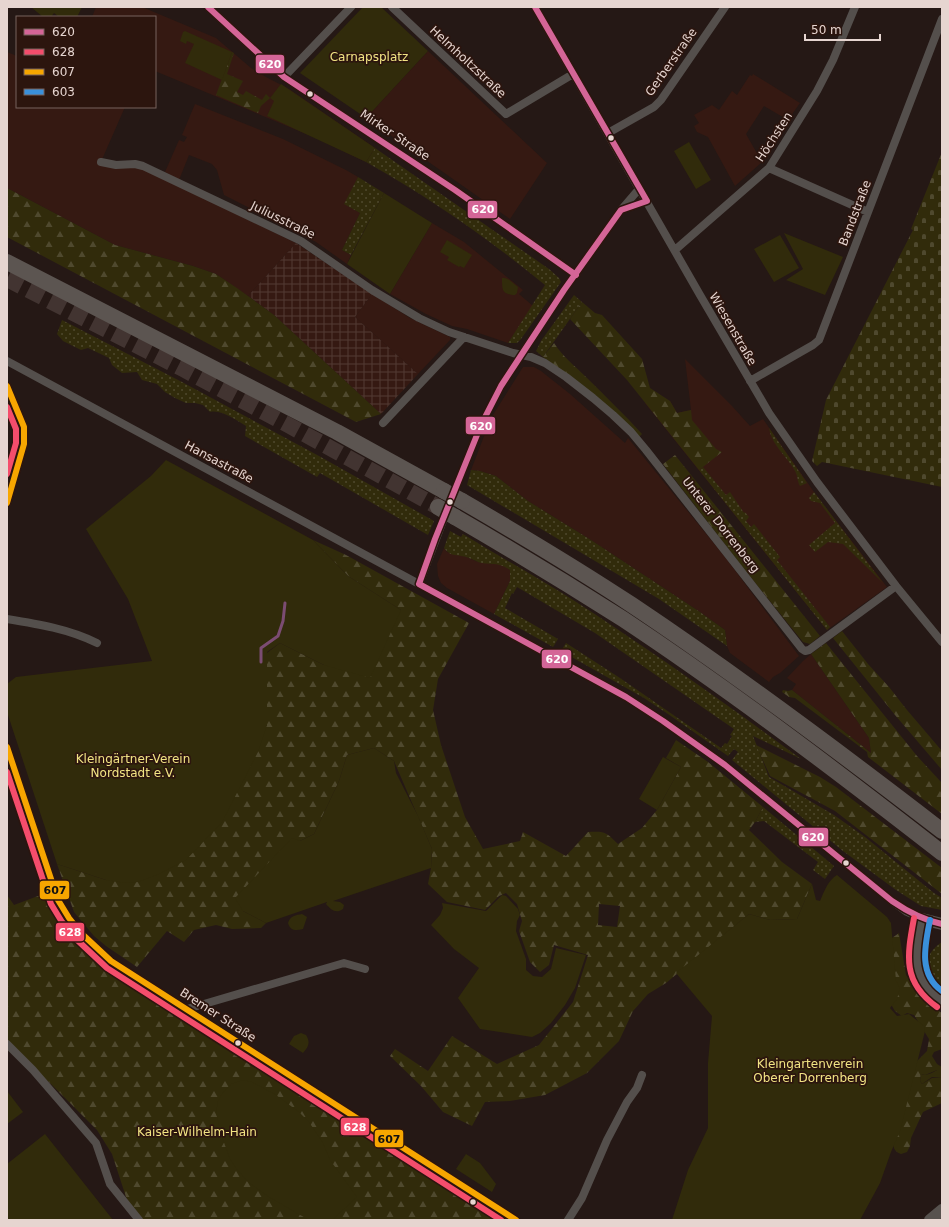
<svg xmlns="http://www.w3.org/2000/svg" width="949" height="1227" viewBox="0 0 949 1227" font-family="'DejaVu Sans',sans-serif">
  <style>
    .built { fill: #351912 }
    .industrial { fill: url(#industrial-grid) }
    .grass { fill: url(#grass-dots) }
    .forest { fill: url(#forest-firs); fill-rule: evenodd }
    .cemetery { fill: url(#cemetery-stones) }
    .green { fill: #312b0b }
    .lines { fill: none; stroke-linecap: round; stroke-linejoin: round }
    .stream { stroke: #7b4c72; stroke-width: 3 }
    .highway-tunnel { stroke: #423431; stroke-width: 16; stroke-dasharray: 16 8; stroke-linecap: butt }
    .street { stroke: #544f4c; stroke-width: 8 }
    .secondary { stroke: #57524e; stroke-width: 12 }
    .highway { stroke: #5c5551; stroke-width: 16 }
    .highway-bridge { stroke: #5c5551; stroke-width: 16 }
    .bus-1-casing { stroke: #2c150e; stroke-width: 9 }
    .bus-2-casing { stroke: #2c150e; stroke-width: 9 }
    .bus-3-casing { stroke: #2c150e; stroke-width: 9 }
    .bus-4-casing { stroke: #2c150e; stroke-width: 9 }
    .bus-1 { stroke: #d46597; stroke-width: 6 }
    .bus-2 { stroke: #f44d6c; stroke-width: 6 }
    .bus-3 { stroke: #f7a600; stroke-width: 6 }
    .bus-4 { stroke: #3a90db; stroke-width: 6 }
    .bus-dot { fill: #e6d5d0; stroke: #2c150e; stroke-width: 1.5 }
    .labels { text-anchor: middle; stroke-width: 3.5; stroke-linejoin: round; paint-order: stroke }
    .park-label { font-size: 12px; fill: #f2e484; stroke: #2c150e }
    .street-label { font-size: 12px; fill: #e6d5d0; stroke: #2c150e }
    .line-badge { stroke: #2c150e; stroke-width: 1.5 }
    .badge-label { font-size: 11px; text-anchor: middle; font-weight: bold; fill: #fff }
    .pale-badge-label { font-size: 11px; text-anchor: middle; font-weight: bold; fill: #111 }
  </style>
  <defs>
    <pattern id="industrial-grid" width="8" height="8" patternUnits="userSpaceOnUse"><rect width="8" height="8" fill="#351912"/><path d="M0 4h8M4 0v8" fill="none" stroke="#523a33"/></pattern>
    <pattern id="grass-dots" width="8" height="8" patternUnits="userSpaceOnUse"><rect width="8" height="8" fill="#312b0b"/><path d="M2 2h.1M6 6h.1" fill="none" stroke="#4f492e" stroke-width="1.8" stroke-linecap="round"/></pattern>
    <pattern id="forest-firs" width="22" height="20" patternUnits="userSpaceOnUse"><rect width="22" height="20" fill="#312b0b"/><path d="M5 1l3.5 6h-7zM16 11l3.5 6h-7z" fill="#4f492e"/></pattern>
    <pattern id="cemetery-stones" width="16" height="16" patternUnits="userSpaceOnUse"><rect width="16" height="16" fill="#312b0b"/><path d="M2 7V4a2 2 0 0 1 4 0v3zM10 15v-3a2 2 0 0 1 4 0v3z" fill="#4f492e"/></pattern>
  </defs>
  <rect width="100%" height="100%" fill="#251815"/>
  <path class="built" d="M 96,7 L 142,7 L 216,38 L 251,68 L 266,77 L 289,89 L 375,148 L 366,162 L 316,138 L 155,71 L 155,17 L 92,17 Z
    M 428,51 L 547,163 L 510,219 L 366,118 Z
    M 7,52 L 17,56 L 17,107 L 125,107 L 100,164 L 143,168 L 296,243 L 248,296 L 216,274 L 193,266 L 115,245 L 7,188 Z
    M 753,74 L 800,103 L 788,120 L 764,106 L 746,134 L 762,162 L 735,186 L 708,137 L 697,132 L 694,126 L 699,123 L 694,115 L 712,105 L 719,110 L 732,91 L 737,95 L 750,75 L 752,76 Z
    M 195,104 L 283,139 L 346,170 L 358,177 L 345,204 L 360,213 L 342,250 L 351,255 L 347,264 L 316,242 L 224,195 L 217,170 L 212,164 L 189,155 L 179,180 L 165,172 L 179,140 L 184,142 L 187,137 L 182,135 Z
    M 432,223 L 464,242 L 523,290 L 519,294 L 533,306 L 508,343 L 467,329 L 452,326 L 426,314 L 390,294 Z
    M 372,294 L 410,318 L 450,337 L 450,340 L 418,374 L 355,317 Z
    M 685,359 L 732,406 L 750,426 L 763,419 L 814,492 L 887,587 L 827,630 L 645,403 L 670,401 L 677,413 L 691,410 Z
    M 523,367 L 534,367 L 541,371 L 570,394 L 625,443 L 628,438 L 725,557 L 799,656 L 780,673 L 773,677 L 769,682 L 730,653 L 727,646 L 725,630 L 700,612 L 591,540 L 528,501 L 496,476 L 480,471 L 471,470 L 491,418 Z
    M 444,548 L 447,552 L 464,556 L 478,562 L 502,564 L 510,570 L 510,581 L 494,614 L 447,588 L 441,583 L 438,576 L 437,564 Z
    M 811,654 L 869,738 L 871,753 L 792,690 L 796,684 L 787,678 L 803,661 Z"/>
  <path class="industrial" d="M 296,243 L 372,294 L 355,317 L 418,374 L 381,414 L 274,315 L 248,296 Z"/>
  <path class="grass" d="M 375,148 L 549,269 L 559,278 L 561,282 L 521,339 L 517,343 L 508,343 L 545,285 C 489,239 430,198 366,162 Z
    M 358,177 L 384,193 L 351,255 L 342,250 L 360,213 L 344,204 Z
    M 574,295 L 582,302 L 543,357 L 536,351 L 541,341 Z
    M 62,320 L 182,382 L 319,456 L 434,521 L 428,535 L 320,473 L 317,477 L 245,436 L 246,426 C 236,420 221,409 210,412 L 203,405 L 195,403 L 186,403 L 175,398 L 165,392 L 157,384 L 142,380 L 137,372 L 122,373 L 112,365 L 109,358 L 88,348 L 81,350 L 63,341 L 57,334 Z
    M 769,428 L 807,483 L 800,486 C 797,481 798,476 795,471 C 787,456 772,446 769,428 Z
    M 703,467 L 726,495 L 730,492 L 744,513 L 745,512 L 749,517 L 746,521 L 751,527 L 754,524 L 780,557 L 777,560 L 830,627 L 827,630 L 699,470 Z
    M 471,470 L 480,471 L 496,476 L 528,501 L 591,540 L 700,612 L 725,630 L 727,646 L 659,599 L 467,485 Z
    M 814,492 L 883,583 L 843,544 L 828,542 L 815,552 L 809,545 L 835,523 L 820,503 L 811,501 L 809,498 Z
    M 450,531 L 461,537 L 463,534 C 498,556 535,576 570,598 C 649,649 725,703 801,759 L 753,736 L 769,777 L 834,815 L 865,837 L 934,893 L 942,898 L 942,910 L 921,906 L 896,890 L 843,851 L 732,760 L 738,752 L 734,749 L 728,756 L 668,714 L 644,698 L 561,651 L 566,643 L 620,678 L 721,748 L 725,743 L 727,744 L 732,736 L 730,735 L 734,729 L 595,633 L 517,587 L 513,594 L 512,593 L 505,608 L 558,639 L 553,647 L 494,614 L 510,581 L 510,570 C 497,561 491,566 478,562 C 474,560 470,558 466,557 C 457,554 452,558 444,548 Z
    M 763,807 L 834,866 L 825,879 L 813,870 L 818,862 L 764,821 L 755,822 Z
    M 942,942 L 942,991 C 923,978 921,955 942,942 Z"/>
  <path class="forest" d="M 232,52 L 234,53 L 227,74 L 243,81 L 237,92 L 243,95 L 246,91 L 262,100 L 266,94 L 270,98 L 261,106 L 258,113 L 216,95 Z
    M 7,188 L 115,245 L 193,266 L 216,274 L 237,288 L 274,315 L 381,414 L 356,422 L 7,237 Z
    M 582,302 L 595,313 L 602,315 L 642,359 L 650,388 L 670,401 L 677,413 L 691,410 L 692,420 L 716,449 L 722,452 L 699,470 L 627,380 L 570,319 Z
    M 554,343 C 563,357 574,365 586,377 C 605,396 624,414 642,434 L 639,437 L 561,370 L 543,357 Z
    M 675,455 L 820,636 L 810,644 L 803,642 L 744,569 L 663,464 Z
    M 313,540 L 346,555 L 469,623 L 438,679 L 433,710 L 441,745 L 465,817 L 483,849 L 520,841 L 523,832 L 566,856 L 588,832 C 605,831 606,832 618,844 L 642,828 L 657,810 L 681,767 L 666,758 L 676,740 L 708,762 L 763,807 L 755,822 L 749,830 L 782,862 L 812,884 L 797,919 L 770,920 L 749,914 L 666,983 L 648,994 L 633,1011 L 619,1041 L 587,1073 L 545,1095 L 510,1101 L 485,1102 L 472,1126 L 443,1112 L 421,1086 L 390,1056 L 395,1049 L 428,1071 L 452,1036 L 497,1064 L 539,1045 L 573,1002 L 588,955 L 554,945 L 549,965 L 540,972 L 530,962 L 519,931 L 522,921 L 517,904 L 506,893 L 499,896 L 485,910 L 447,902 L 428,884 L 431,868 L 432,849 L 394,761 L 374,748 L 347,755 L 339,781 L 314,834 L 300,841 L 243,911 L 266,923 L 261,928 L 232,929 L 216,925 L 194,930 L 184,942 L 167,931 L 137,967 L 106,946 L 94,936 L 74,912 L 57,864 L 106,880 L 267,725 L 267,653 L 280,643 L 324,665 L 401,610 L 348,576 ZM 599,904 L 620,906 L 617,927 L 598,925 Z
    M 842,631 L 868,664 L 889,687 L 907,710 L 942,751 L 942,770 L 895,715 L 833,638 Z
    M 826,643 L 917,756 L 942,783 L 942,814 L 868,757 L 867,752 L 795,698 L 789,697 L 782,692 L 783,690 L 788,691 L 792,690 L 871,753 L 869,738 L 811,654 Z
    M 756,745 L 820,777 L 836,787 L 942,868 L 942,894 L 835,811 L 770,776 Z
    M 46,893 L 54,913 L 61,919 L 73,937 L 89,953 L 120,976 L 306,1097 L 503,1220 L 140,1220 L 126,1197 L 112,1154 L 97,1130 L 50,1083 L 7,1050 L 7,895 L 14,905 Z
    M 899,933 L 906,975 L 924,1001 L 942,1013 L 942,1049 L 934,1052 L 932,1056 L 937,1064 L 937,1070 L 925,1075 L 921,1074 L 920,1081 L 922,1084 L 932,1078 L 942,1078 L 942,1103 L 923,1112 L 911,1138 L 910,1146 L 907,1152 L 901,1154 C 896,1152 894,1150 893,1144 L 917,1061 L 927,1051 L 929,1039 L 914,1015 L 907,1013 L 902,1016 L 895,1011 L 889,1001 L 892,938 Z"/>
  <path class="cemetery" d="M 942,152 L 942,487 L 822,462 L 817,466 L 812,461 L 826,400 L 913,230 L 911,229 Z"/>
  <path class="green" d="M 31,7 L 82,7 L 77,17 L 59,17 L 54,13 L 51,17 L 43,17 Z
    M 363,7 L 381,7 L 428,51 L 366,118 L 300,73 Z
    M 185,31 L 232,52 L 222,80 L 185,63 L 194,44 L 187,41 L 186,44 L 180,41 L 183,32 Z
    M 281,84 L 375,148 L 366,162 L 267,116 L 274,101 L 270,98 Z
    M 689,142 L 711,180 L 696,189 L 674,151 Z
    M 384,193 L 432,223 L 390,294 L 347,264 Z
    M 784,233 L 843,257 L 825,295 L 786,280 L 803,269 Z
    M 780,235 L 799,268 L 774,282 L 754,249 Z
    M 447,240 L 472,255 L 464,268 L 460,266 L 459,267 L 447,260 L 449,257 L 440,252 Z
    M 502,278 C 509,277 512,283 518,287 L 517,293 L 515,295 C 502,294 502,291 502,278 Z
    M 166,460 L 313,540 L 348,576 L 401,610 L 370,678 L 324,665 L 280,643 L 267,652 L 267,725 L 258,752 L 222,822 L 186,860 L 159,874 L 138,882 L 126,883 L 106,880 L 57,864 L 7,712 L 7,684 L 16,677 L 152,661 L 128,599 L 86,529 L 151,476 Z
    M 374,748 L 394,761 L 396,773 L 418,816 L 432,849 L 431,868 L 333,901 L 340,902 L 344,905 L 343,909 C 336,914 331,910 326,904 L 327,902 L 266,923 L 243,911 L 235,898 L 292,838 L 300,841 L 314,834 L 339,781 L 347,755 Z
    M 663,757 L 681,767 L 657,810 L 639,799 Z
    M 837,875 L 887,917 L 891,923 L 896,981 L 900,988 L 897,999 L 890,1008 L 897,1016 L 909,1014 L 924,1026 L 925,1031 L 900,1131 L 891,1152 L 880,1183 L 860,1220 L 672,1220 L 688,1170 L 708,1128 L 708,1063 L 712,1016 L 676,973 L 749,914 L 770,920 L 797,919 L 812,884 L 816,900 L 820,901 C 824,892 828,880 837,875 Z
    M 502,895 L 506,896 L 518,909 L 520,915 L 517,921 L 516,931 L 526,959 L 526,970 L 533,976 L 542,977 L 551,969 L 556,948 L 586,955 L 575,988 L 565,1005 L 551,1023 L 540,1033 L 532,1037 L 480,1029 L 458,998 L 479,968 L 454,949 L 431,925 L 440,915 L 443,908 L 442,903 L 486,911 Z
    M 302,914 L 307,917 L 303,929 C 296,931 290,931 288,923 C 290,916 296,915 302,914 Z
    M 301,1033 L 306,1035 C 311,1043 308,1047 303,1053 L 289,1044 L 294,1036 Z
    M 937,1064 L 942,1067 L 942,1078 L 932,1077 L 922,1084 L 920,1081 L 921,1074 C 927,1076 932,1073 937,1070 Z
    M 243,1080 L 252,1082 L 276,1095 L 299,1112 L 309,1122 L 323,1143 L 330,1160 L 357,1197 L 332,1220 L 309,1220 L 269,1197 L 248,1182 L 236,1168 L 230,1159 L 222,1137 L 216,1113 L 218,1101 L 222,1094 L 231,1084 Z
    M 7,1091 L 23,1112 L 7,1124 Z
    M 45,1134 L 113,1220 L 7,1220 L 7,1164 Z
    M 466,1154 L 480,1163 L 496,1184 L 492,1192 L 456,1169 Z"/>
  <g class="lines">
    <path class="stream" d="M 261,662 L 261,648 L 278,636 L 283,621 L 285,603"/>
    <path class="highway-tunnel" d="M 7,279 L 183,369 L 290,426 L 438,507"/>
    <path class="street" d="M 208,7 L 284,77 L 455,190 L 576,275
      M 392,7 L 506,114 L 573,74
      M 535,7 L 700,295 L 769,413 L 817,482 L 896,586 L 942,642
      M 284,77 L 351,7
      M 608,133 L 654,107 L 661,100 L 725,7
      M 101,162 L 116,165 L 135,164 L 143,166 L 301,241 L 372,290 L 419,318 L 449,332 L 513,353 L 531,357 L 545,363 L 566,377 L 593,398 L 613,415 L 631,432 L 646,450 L 802,649 L 805,651 L 809,650 L 896,586
      M 769,168 L 868,212
      M 621,210 L 647,201
      M 675,250 L 769,168 L 817,91 L 833,60 L 855,7
      M 7,361 L 419,584 L 626,697 L 663,721 L 725,765 L 892,901 L 907,912 L 922,919
      M 750,381 L 813,345 L 819,340 L 942,19
      M 7,386 L 24,427 L 24,444 L 7,503
      M 383,423 L 464,337
      M 452,497 L 481,425 L 501,386 L 564,290 L 621,210 L 639,189
      M 419,584 L 447,510
      M 7,619 C 38,624 69,629 97,643
      M 7,747 L 58,900 C 71,925 89,943 111,961 L 516,1220
      M 187,1009 L 344,963 L 365,969
      M 7,1044 L 33,1070 L 96,1143 L 110,1184 L 139,1220
      M 568,1220 L 582,1198 L 607,1140 L 627,1102 L 637,1088 L 642,1075"/>
    <path class="secondary" d="M 942,924 L 922,919 C 916,951 909,982 942,1001
      M 930,1220 L 942,1210"/>
    <path class="highway" d="M 7,262 L 337,432 L 444,491
      M 462,501 C 519,534 576,568 632,605 C 738,676 841,753 942,831
      M 455,517 C 512,550 568,584 623,619 C 733,692 838,772 942,853"/>
    <path class="highway-bridge" d="M 444,491 L 462,501
      M 438,507 L 455,517"/>
    <g class="bus-1-casing">
      <path id="bus-1" d="M 208,7 L 284,77 L 455,190 L 576,275
        M 419,584 L 435,539 L 481,425 L 501,386 L 564,290 L 621,210 L 647,201 L 535,7
        M 419,584 L 626,697 L 663,721 L 725,765 L 892,901 C 908,912 923,920 942,924"/>
    </g>
    <g class="bus-2-casing">
      <path id="bus-2" d="M 7,407 L 16,429 L 16,443 L 7,474
        M 7,772 L 51,904 L 62,922 L 75,938 L 107,968 L 501,1220
        M 914,918 C 907,956 902,982 937,1007"/>
    </g>
    <g class="bus-3-casing">
      <path id="bus-3" d="M 7,386 L 24,427 L 24,444 L 7,503
        M 7,747 L 58,900 L 69,918 L 81,933 L 111,961 L 516,1220"/>
    </g>
    <g class="bus-4-casing">
      <path id="bus-4" d="M 930,920 C 925,945 918,974 942,991"/>
    </g>
    <use href="#bus-1" class="bus-1"/>
    <use href="#bus-2" class="bus-2"/>
    <use href="#bus-3" class="bus-3"/>
    <use href="#bus-4" class="bus-4"/>
  </g>
  <g class="bus-dot">
    <circle cx="310" cy="94" r="3.5"/>
    <circle cx="611" cy="138" r="3.5"/>
    <circle cx="450" cy="502" r="3.5"/>
    <circle cx="846" cy="863" r="3.5"/>
    <circle cx="238" cy="1043" r="3.5"/>
    <circle cx="473" cy="1202" r="3.5"/>
  </g>
  <g class="labels">
    <g class="park-label">
      <text x="369" y="61">Carnapsplatz</text>
      <text x="133" y="763">Kleingärtner-Verein<tspan x="133" dy="14">Nordstadt e.V.</tspan></text>
      <text x="810" y="1068">Kleingartenverein<tspan x="810" dy="14">Oberer Dorrenberg</tspan></text>
      <text x="197" y="1136">Kaiser-Wilhelm-Hain</text>
    </g>
    <g class="street-label">
      <text transform="translate(468 62) rotate(43)" y="4">Helmholtzstraße</text>
      <text transform="translate(671 62) rotate(-55)" y="4">Gerberstraße</text>
      <text transform="translate(395 135) rotate(34)" y="4">Mirker Straße</text>
      <text transform="translate(774 137) rotate(-57)" y="4">Höchsten</text>
      <text transform="translate(855 213) rotate(-69)" y="4">Bandstraße</text>
      <text transform="translate(283 220) rotate(26)" y="4">Juliusstraße</text>
      <text transform="translate(733 329) rotate(60)" y="4">Wiesenstraße</text>
      <text transform="translate(219 462) rotate(28)" y="4">Hansastraße</text>
      <text transform="translate(721 525) rotate(52)" y="4">Unterer Dorrenberg</text>
      <text transform="translate(218 1015) rotate(33)" y="4">Bremer Straße</text>
    </g>
  </g>
  <g class="line-badge">
    <rect x="255" y="54" width="30" height="20" rx="4" fill="#d46597"/>
    <rect x="467" y="200" width="31" height="19" rx="4" fill="#d46597"/>
    <rect x="465" y="416" width="31" height="19" rx="4" fill="#d46597"/>
    <rect x="541" y="649" width="31" height="20" rx="4" fill="#d46597"/>
    <rect x="798" y="827" width="31" height="20" rx="4" fill="#d46597"/>
    <rect x="39" y="880" width="31" height="20" rx="4" fill="#f7a600"/>
    <rect x="55" y="922" width="30" height="20" rx="4" fill="#f44d6c"/>
    <rect x="340" y="1117" width="30" height="19" rx="4" fill="#f44d6c"/>
    <rect x="374" y="1129" width="30" height="19" rx="4" fill="#f7a600"/>
  </g>
  <g class="badge-label">
    <text x="270" y="68">620</text>
    <text x="483" y="213">620</text>
    <text x="481" y="430">620</text>
    <text x="557" y="663">620</text>
    <text x="813" y="841">620</text>
    <text x="70" y="936">628</text>
    <text x="355" y="1131">628</text>
  </g>
  <g class="pale-badge-label">
    <text x="55" y="894">607</text>
    <text x="389" y="1143">607</text>
  </g>
  <rect width="949" height="1227" fill="none" stroke="#e6d5d0" stroke-width="16"/>
  <rect x="16" y="16" width="140" height="92" fill="#2c150e" stroke="#76625c"/>
  <rect x="24" y="29" width="20" height="6" fill="#d46597" stroke="#76625c"/>
  <text x="52" y="36" font-size="12" fill="#e6d5d0">620</text>
  <rect x="24" y="49" width="20" height="6" fill="#f44d6c" stroke="#76625c"/>
  <text x="52" y="56" font-size="12" fill="#e6d5d0">628</text>
  <rect x="24" y="69" width="20" height="6" fill="#f7a600" stroke="#76625c"/>
  <text x="52" y="76" font-size="12" fill="#e6d5d0">607</text>
  <rect x="24" y="89" width="20" height="6" fill="#3a90db" stroke="#76625c"/>
  <text x="52" y="96" font-size="12" fill="#e6d5d0">603</text>
  <path d="M805 34v6h75v-6" fill="none" stroke="#e6d5d0" stroke-width="2"/>
  <text x="811" y="34" font-size="12" fill="#e6d5d0" stroke="#2c150e" stroke-width="3" paint-order="stroke">50 m</text>
</svg>
